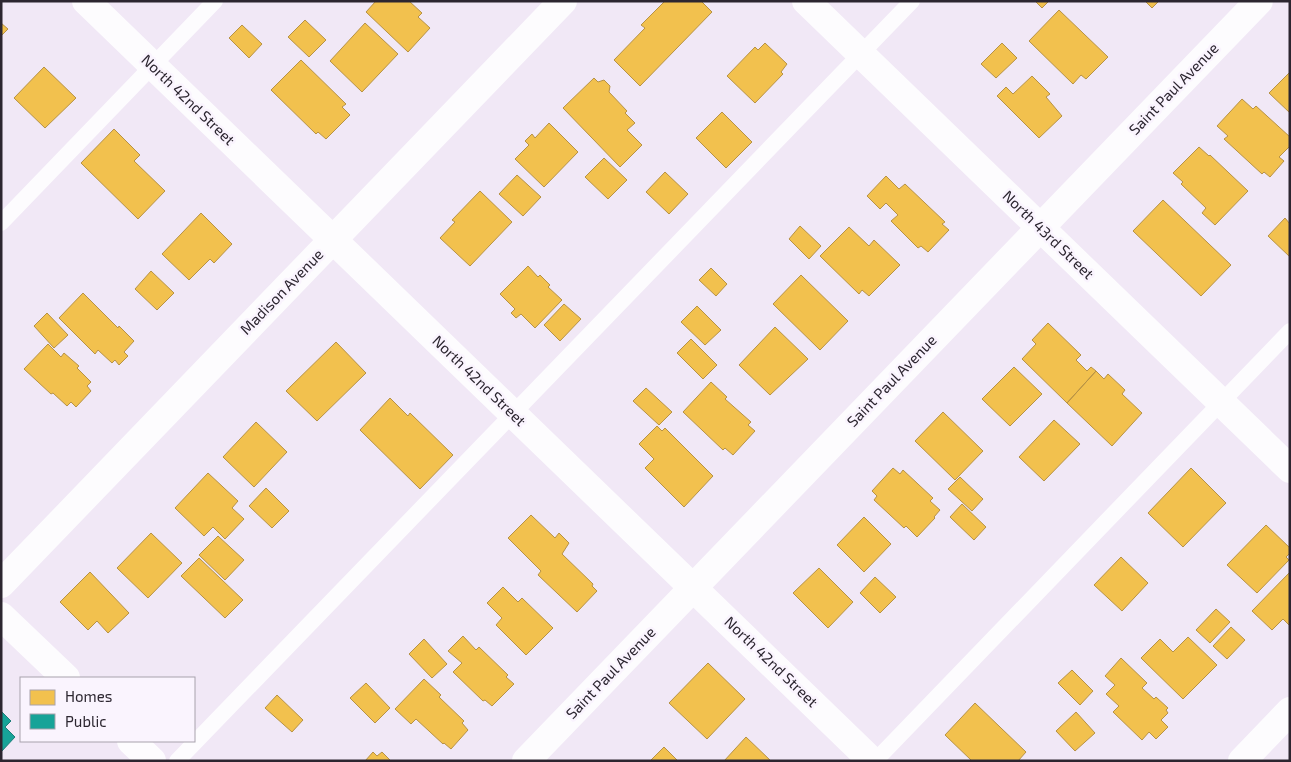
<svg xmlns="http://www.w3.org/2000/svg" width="1291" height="762" viewBox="0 0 1291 762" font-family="'Exo 2',sans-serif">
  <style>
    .homes { fill: #f2c14e; stroke: #b79245 }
    .public { fill: #17a398; stroke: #1d7e79 }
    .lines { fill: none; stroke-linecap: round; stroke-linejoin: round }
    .lane { stroke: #fdfcfe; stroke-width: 16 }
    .street { stroke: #fdfcfe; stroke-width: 28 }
    .labels { text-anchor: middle; stroke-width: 5; stroke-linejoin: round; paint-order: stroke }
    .street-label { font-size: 15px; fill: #2c2630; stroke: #faf4fe }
  </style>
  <rect width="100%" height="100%" fill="#f1e8f6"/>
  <path class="homes" d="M 376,1 L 409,1 L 422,13 L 418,17 L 430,28 L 408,52 L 366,12 Z
    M 665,1 L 701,1 L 712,12 L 640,86 L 614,60 L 645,28 L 641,25 Z
    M 1035,1 L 1049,1 L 1042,8 Z
    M 1145,1 L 1159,1 L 1152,8 Z
    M 1059,10 L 1108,57 L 1086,79 L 1081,75 L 1073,84 L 1029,41 Z
    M 305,20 L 326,40 L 309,57 L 288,37 Z
    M 1,23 L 8,29 L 1,36 Z
    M 365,23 L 398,54 L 362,92 L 330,61 Z
    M 242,25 L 262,44 L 249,58 L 229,38 Z
    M 765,43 L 787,64 L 781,72 L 783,74 L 755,103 L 727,76 L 755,47 L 758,50 Z
    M 1002,43 L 1017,58 L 996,78 L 981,64 Z
    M 301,60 L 346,104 L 342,107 L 350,115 L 326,139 L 318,132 L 316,134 L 271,90 Z
    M 44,67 L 76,98 L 45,128 L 14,98 Z
    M 1290,72 L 1290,113 L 1269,93 Z
    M 1032,76 L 1050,94 L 1046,97 L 1062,116 L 1039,138 L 997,96 L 1006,87 L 1013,94 Z
    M 594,78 L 598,82 L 604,80 L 610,86 L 609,92 L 627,111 L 625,113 L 635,123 L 627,130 L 642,145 L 620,167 L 563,108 Z
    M 1242,99 L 1253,109 L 1256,106 L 1290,137 L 1290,146 L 1279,157 L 1284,161 L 1270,177 L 1264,172 L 1262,174 L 1224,139 L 1228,136 L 1217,126 Z
    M 722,112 L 752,142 L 726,168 L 696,138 Z
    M 549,123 L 578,152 L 544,187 L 515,159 L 529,145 L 525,141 L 532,134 L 535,138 Z
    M 114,129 L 140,155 L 134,161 L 165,191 L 138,219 L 81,163 Z
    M 1199,147 L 1209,156 L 1210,155 L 1248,191 L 1215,225 L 1202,213 L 1206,208 L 1181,184 L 1183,182 L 1173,173 Z
    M 604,158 L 627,180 L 608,199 L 585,177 Z
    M 665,172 L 688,194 L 669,214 L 646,192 Z
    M 517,175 L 541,197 L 523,216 L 499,194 Z
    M 886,176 L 899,189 L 905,184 L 945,222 L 942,224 L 949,230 L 928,252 L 921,246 L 918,248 L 891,221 L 898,215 L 886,203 L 880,209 L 867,196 Z
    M 480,191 L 512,222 L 470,266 L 440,238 L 455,222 L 452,220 Z
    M 1163,200 L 1231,265 L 1201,296 L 1133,231 Z
    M 201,213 L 232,244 L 214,263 L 210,259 L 189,280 L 162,254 Z
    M 1285,218 L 1290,224 L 1290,257 L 1268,236 Z
    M 800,226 L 821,246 L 809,259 L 789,239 Z
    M 849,227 L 869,246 L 874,240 L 900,265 L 869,296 L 862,290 L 859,294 L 820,256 Z
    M 528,266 L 538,277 L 540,275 L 550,285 L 548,287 L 562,300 L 535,328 L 521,314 L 516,318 L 511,313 L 515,309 L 500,294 Z
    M 711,268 L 727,284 L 716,296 L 699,280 Z
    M 151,271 L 174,293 L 157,310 L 135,289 Z
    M 801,275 L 848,321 L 820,350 L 773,304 Z
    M 83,293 L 118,328 L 119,326 L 134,341 L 124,352 L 128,356 L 119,365 L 115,360 L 112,363 L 98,350 L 95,354 L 59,318 Z
    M 564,304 L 581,319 L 560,341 L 544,325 Z
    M 697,306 L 721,330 L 705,345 L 681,322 Z
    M 47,313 L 68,335 L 54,348 L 34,326 Z
    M 1048,323 L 1081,355 L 1076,360 L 1087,371 L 1091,367 L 1096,371 L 1067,403 L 1022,359 L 1036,344 L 1032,340 Z
    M 775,327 L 808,359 L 770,395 L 739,365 Z
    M 691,339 L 717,365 L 703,379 L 677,353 Z
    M 336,342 L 366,373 L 317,421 L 286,391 Z
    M 48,344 L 61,357 L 64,353 L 79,366 L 77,368 L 91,382 L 87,386 L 91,391 L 76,407 L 71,402 L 67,406 L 53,393 L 51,394 L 24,369 Z
    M 1014,367 L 1042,394 L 1010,426 L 982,399 Z
    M 1096,371 L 1104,379 L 1108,374 L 1125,390 L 1122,394 L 1142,413 L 1112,446 L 1067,403 Z
    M 711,382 L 727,397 L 725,399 L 751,422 L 748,425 L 755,431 L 733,455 L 725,448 L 723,450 L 683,412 Z
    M 646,388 L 672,412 L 659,425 L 633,401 Z
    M 390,398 L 408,416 L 410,413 L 453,455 L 420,489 L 360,430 Z
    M 943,412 L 983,451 L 955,480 L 915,441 Z
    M 1054,420 L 1080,444 L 1044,481 L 1019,457 Z
    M 256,422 L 287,452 L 254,487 L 223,457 Z
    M 657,426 L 662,431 L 665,428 L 713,476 L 684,507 L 645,468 L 654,459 L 639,444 Z
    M 893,468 L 900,474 L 903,470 L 933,498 L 930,501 L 940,510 L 934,517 L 935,518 L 917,537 L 906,526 L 904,528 L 874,500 L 877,496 L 872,491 Z
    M 1191,468 L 1226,503 L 1183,547 L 1148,513 Z
    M 208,473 L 238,501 L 232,508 L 244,519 L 225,539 L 213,527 L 204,536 L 175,508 Z
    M 960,477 L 983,499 L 972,511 L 948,489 Z
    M 266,488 L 289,511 L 272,528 L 249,506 Z
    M 962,504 L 986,527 L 974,540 L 950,517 Z
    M 531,515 L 555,538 L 559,533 L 569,543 L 562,554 L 593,584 L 592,586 L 597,591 L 577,612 L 538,575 L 541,571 L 508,538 Z
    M 864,517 L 891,544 L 864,572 L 837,545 Z
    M 1266,525 L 1290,548 L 1290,553 L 1286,557 L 1289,560 L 1257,593 L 1227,565 Z
    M 151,533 L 182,563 L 148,598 L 117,568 Z
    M 218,536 L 244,560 L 225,580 L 199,555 Z
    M 1121,557 L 1148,583 L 1122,611 L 1094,585 Z
    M 199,558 L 243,600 L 225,618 L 181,576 Z
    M 819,568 L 853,602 L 828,628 L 793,593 Z
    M 90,572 L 129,613 L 108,633 L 97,621 L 88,630 L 60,602 Z
    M 1290,572 L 1290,626 L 1283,619 L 1272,630 L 1252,611 Z
    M 875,577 L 896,597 L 880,613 L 860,593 Z
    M 503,587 L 518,602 L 522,598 L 553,628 L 526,655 L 496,625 L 502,618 L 487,603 Z
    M 1216,609 L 1230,622 L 1210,643 L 1196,630 Z
    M 1231,627 L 1245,640 L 1227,659 L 1213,646 Z
    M 463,636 L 476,650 L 479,647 L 508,675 L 506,677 L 514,684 L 492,706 L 485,700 L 483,701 L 453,672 L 462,663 L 448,651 Z
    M 1188,637 L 1217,665 L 1183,699 L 1141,658 L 1160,639 L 1173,652 Z
    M 424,639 L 447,664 L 432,678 L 409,654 Z
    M 1121,658 L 1147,683 L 1142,688 L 1154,699 L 1156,697 L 1168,708 L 1166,710 L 1168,713 L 1161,720 L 1168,727 L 1156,739 L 1149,732 L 1142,740 L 1113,712 L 1119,706 L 1106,694 L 1115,685 L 1105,676 Z
    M 708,663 L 745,699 L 707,739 L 669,703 Z
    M 1072,670 L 1093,691 L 1080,705 L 1058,683 Z
    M 424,679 L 441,695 L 439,697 L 464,721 L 462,723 L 468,730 L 451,749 L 444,743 L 443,744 L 416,719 L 411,724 L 395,709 Z
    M 366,683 L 390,708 L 375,723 L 350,698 Z
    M 277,695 L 303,720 L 292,732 L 265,708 Z
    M 975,703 L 1026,752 L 1018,761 L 972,761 L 945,735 Z
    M 1076,712 L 1095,733 L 1075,751 L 1056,731 Z
    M 746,737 L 771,761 L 724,761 Z
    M 664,747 L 678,761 L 650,761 Z
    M 373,752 L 377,756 L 382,752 L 391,761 L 365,761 Z"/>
  <path class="public" d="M 1,711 L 11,721 L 5,727 L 15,737 L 1,752 Z"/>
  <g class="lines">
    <path class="lane" d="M 1,223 L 215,1
      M 177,761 L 912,1
      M 875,761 L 1290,331"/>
    <path class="street" d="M 86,1 L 872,761
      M 806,1 L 1290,469
      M 1,584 L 563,1
      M 1,616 L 66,678
      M 131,741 L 152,761
      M 526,761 L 1259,1
      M 1242,761 L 1290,711"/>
  </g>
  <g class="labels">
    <g class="street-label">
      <text transform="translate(1174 89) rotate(-46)" y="5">Saint Paul Avenue</text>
      <text transform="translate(188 100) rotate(44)" y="5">North 42nd Street</text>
      <text transform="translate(1048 235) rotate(44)" y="5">North 43rd Street</text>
      <text transform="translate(282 292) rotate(-46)" y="5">Madison Avenue</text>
      <text transform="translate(479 381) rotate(44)" y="5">North 42nd Street</text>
      <text transform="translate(892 381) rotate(-46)" y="5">Saint Paul Avenue</text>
      <text transform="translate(771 662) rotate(44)" y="5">North 42nd Street</text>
      <text transform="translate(611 673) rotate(-46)" y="5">Saint Paul Avenue</text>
    </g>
  </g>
  <rect width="1291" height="762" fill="none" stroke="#2c2630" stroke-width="5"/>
  <rect x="20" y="677" width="175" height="65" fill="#faf4fe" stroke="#a8a2ac"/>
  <rect x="30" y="690" width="25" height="15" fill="#f2c14e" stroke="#a8a2ac"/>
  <text x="65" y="702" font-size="15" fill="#2c2630">Homes</text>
  <rect x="30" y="714" width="25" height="15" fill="#17a398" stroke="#a8a2ac"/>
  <text x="65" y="727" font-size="15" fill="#2c2630">Public</text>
</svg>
